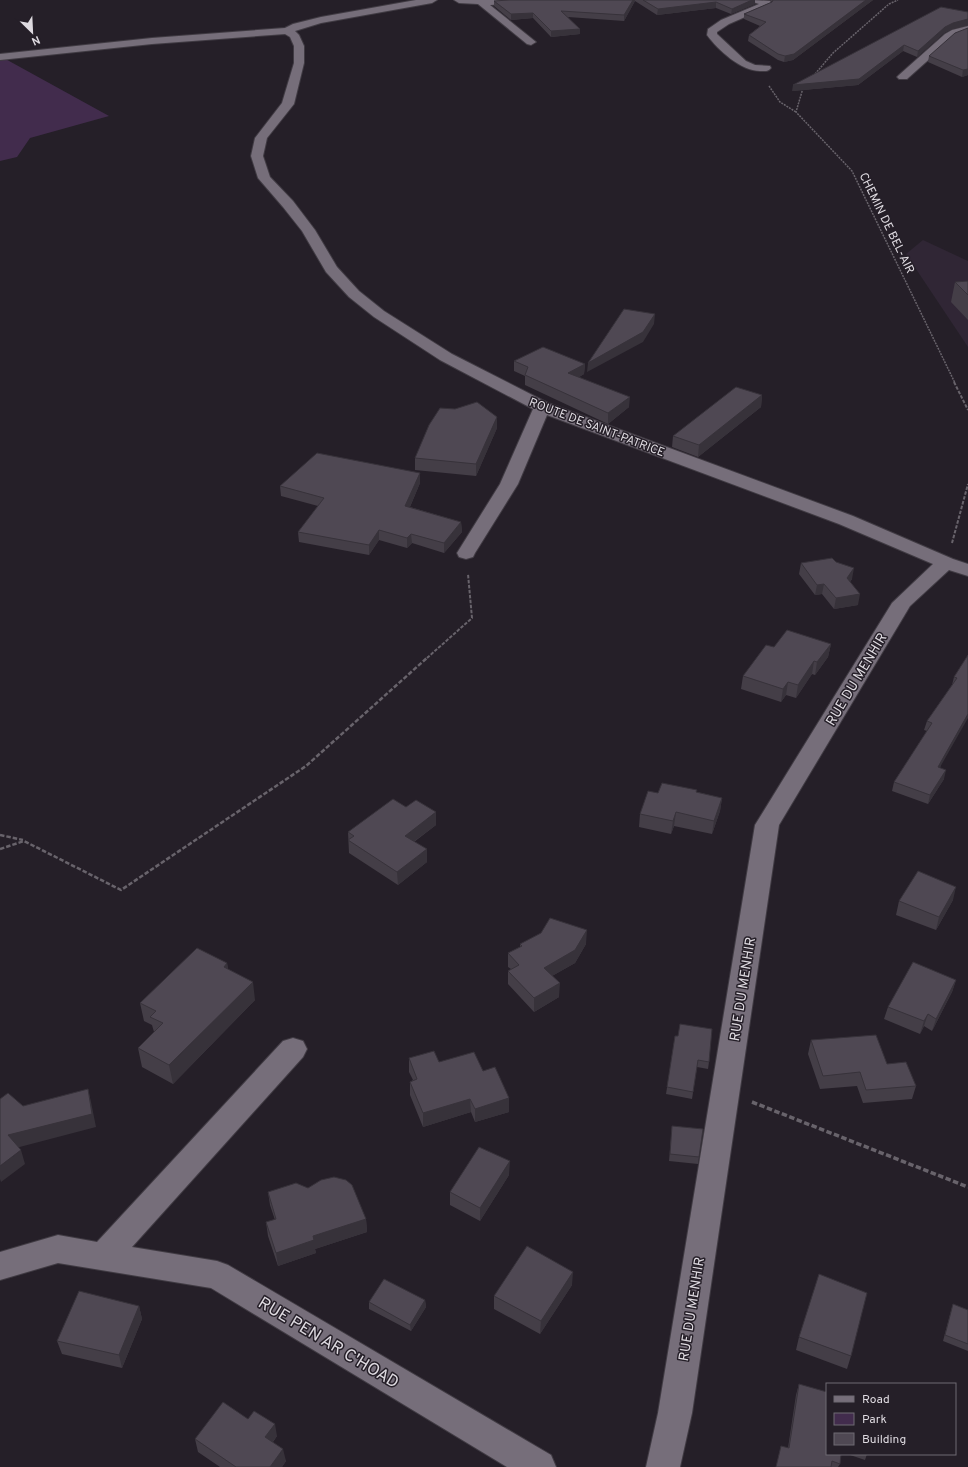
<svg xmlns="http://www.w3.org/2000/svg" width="968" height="1467" viewBox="0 0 968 1467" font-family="Overpass,sans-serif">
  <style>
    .built { fill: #302635 }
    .green { fill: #422c4d }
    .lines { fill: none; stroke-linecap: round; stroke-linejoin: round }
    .street-casing { stroke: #403b43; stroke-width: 2 }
    .path-far3 { stroke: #68636b; stroke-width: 1.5; stroke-dasharray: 2 1; stroke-linecap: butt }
    .path-far2 { stroke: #68636b; stroke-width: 2; stroke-dasharray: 3.5 1.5; stroke-linecap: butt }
    .path-far1 { stroke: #68636b; stroke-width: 2.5; stroke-dasharray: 4.5 2; stroke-linecap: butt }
    .path { stroke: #68636b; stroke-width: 3.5; stroke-dasharray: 5.5 2.5; stroke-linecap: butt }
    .street { fill: #766e7a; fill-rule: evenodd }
    .wall { fill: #443e47 }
    .shaded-wall { fill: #37323a }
    .building { fill: #4f4853; stroke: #37323a }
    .labels { text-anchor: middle; stroke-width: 3; stroke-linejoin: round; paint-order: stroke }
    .far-street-label { font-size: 12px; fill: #dedae0; stroke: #251f28 }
    .street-label { font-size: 14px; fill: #dedae0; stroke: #251f28 }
    .near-street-label { font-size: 17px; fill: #dedae0; stroke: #251f28 }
  </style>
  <rect width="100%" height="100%" fill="#251f28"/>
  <path class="built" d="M 923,240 L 968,261 L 968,347 L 906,254 Z"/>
  <path class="green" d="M 0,56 L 109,116 L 30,138 L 17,157 L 0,161 Z"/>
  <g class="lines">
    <g class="street-casing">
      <path id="street" d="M 416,0 L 437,0 L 432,3 L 321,23 L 295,31 L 299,35 L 304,46 L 304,63 L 294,104 L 267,138 L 263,156 L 270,177 L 293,201 L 315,230 L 337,267 L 359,291 L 384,311 L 452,354 L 548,403 L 853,516 L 953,559 L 968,564 L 968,576 L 949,570 L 910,606 L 779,825 L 692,1413 L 680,1467 L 646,1467 L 658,1413 L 755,825 L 892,603 L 933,564 L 839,524 L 547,415 L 518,484 L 475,553 L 473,557 L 466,559 L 459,557 L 457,553 L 500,484 L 533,409 L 440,360 L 374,317 L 349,297 L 326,272 L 302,231 L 283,207 L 258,178 L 251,156 L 255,138 L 282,103 L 294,63 L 294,46 L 290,37 L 285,34 L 152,44 L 0,60 L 0,54 L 152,38 L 285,28 L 293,24 L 321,17 Z
        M 454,0 L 530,0 L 525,3 L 490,5 L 536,42 L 531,45 L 527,44 L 478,4 L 459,3 Z
        M 751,0 L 770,1 L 772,4 L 770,6 L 729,24 L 717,32 L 717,34 L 746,61 L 755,65 L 770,66 L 771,68 C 768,72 765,71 760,71 C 741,71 718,50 707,35 L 708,29 L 721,20 L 759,4 L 753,2 Z
        M 968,26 L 968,32 L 953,38 L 907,79 L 899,79 L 897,77 L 899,75 L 945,34 L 952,30 Z
        M 293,1038 L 303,1041 L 307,1049 L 303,1057 L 132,1247 L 217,1261 L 228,1265 L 551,1455 L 556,1467 L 507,1467 L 211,1288 L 58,1263 L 0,1280 L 0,1252 L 58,1235 L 97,1242 L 283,1041 Z"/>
    </g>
    <path class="path-far3" d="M 815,74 L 833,53 L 889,4 L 898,0
      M 769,86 L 780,102 L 796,112
      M 803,88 L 796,112 L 852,171 L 955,383"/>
    <path class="path-far2" d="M 954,382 L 968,410
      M 952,543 L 968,484
      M 427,658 L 472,618 L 468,574"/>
    <path class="path-far1" d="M 0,835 L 23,840
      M 0,849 L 24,841 L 121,890 L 306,766 L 428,657"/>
    <path class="path" d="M 752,1102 L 968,1187"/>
    <use href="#street" class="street"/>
  </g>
  <path class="wall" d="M 509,0 L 755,0 L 755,4 L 731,14 L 716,8 L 657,15 L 635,1 L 624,21 L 568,17 L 580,34 L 551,37 L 533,18 L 511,20 L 494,6 L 494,1 Z
    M 770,0 L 873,0 L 793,60 L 784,62 L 778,60 L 748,41 L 749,35 L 760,26 L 744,19 L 744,14 L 772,2 Z
    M 968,12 L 968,25 L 952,29 L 944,33 L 917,57 L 903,51 L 858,85 L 792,91 Z
    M 968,28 L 968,75 L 962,77 L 928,62 L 929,56 Z
    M 968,281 L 968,320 L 951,302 L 955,282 Z
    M 514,361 L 585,364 L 584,374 L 579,377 L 629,407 L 608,424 L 525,385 L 525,376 L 514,371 Z
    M 762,395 L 761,407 L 698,457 L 672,447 L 673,436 Z
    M 497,428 L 476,476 L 415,470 L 415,458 Z
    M 420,483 L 410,507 L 461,522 L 462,532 L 444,553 L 412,543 L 407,548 L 379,540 L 369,555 L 299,542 L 298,532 L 318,506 L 281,496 L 280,486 Z
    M 836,562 L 852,579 L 850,582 L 858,605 L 834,609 L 822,594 L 815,595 L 799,574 L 801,563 Z
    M 831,644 L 828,657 L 815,675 L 812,674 L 796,698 L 786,695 L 781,702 L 741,689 L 743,676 L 774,647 Z
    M 968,655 L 940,768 L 944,779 L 928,804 L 892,791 L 894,782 L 927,731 L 924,730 L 927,721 L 952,685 L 954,677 Z
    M 697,792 L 722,798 L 720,811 L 712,834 L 674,826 L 671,834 L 639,827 L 640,814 L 658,793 Z
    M 406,807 L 436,825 L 414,842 L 427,862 L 398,885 L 349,853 L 348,832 Z
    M 953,900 L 936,930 L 896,915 L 899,901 Z
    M 520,944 L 586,944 L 575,963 L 552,976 L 559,997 L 534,1012 L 508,984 L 508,971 L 511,969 L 508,967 L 508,953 L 520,947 Z
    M 227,963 L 228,969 L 255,1000 L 173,1084 L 142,1067 L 138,1048 L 154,1032 L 152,1025 L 144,1021 L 140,1003 Z
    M 956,980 L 952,992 L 932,1031 L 924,1026 L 920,1034 L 884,1019 L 888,1007 Z
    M 675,1036 L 709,1062 L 708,1069 L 697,1067 L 692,1099 L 666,1094 Z
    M 811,1040 L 887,1064 L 916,1086 L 912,1099 L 863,1103 L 857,1086 L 820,1089 L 808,1054 Z
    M 409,1058 L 439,1062 L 483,1071 L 509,1112 L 475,1122 L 471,1112 L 423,1127 L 410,1095 L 410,1082 L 413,1080 L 409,1072 Z
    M 672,1126 L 703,1129 L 698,1164 L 669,1161 Z
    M 509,1175 L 480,1221 L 450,1205 L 450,1192 Z
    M 268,1192 L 366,1219 L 367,1232 L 315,1249 L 316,1253 L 278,1266 L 268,1236 L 266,1222 L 275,1220 L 270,1205 Z
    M 572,1285 L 540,1334 L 494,1309 L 494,1296 Z
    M 425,1300 L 426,1307 L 411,1331 L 369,1309 L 369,1302 Z
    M 953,1304 L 968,1310 L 968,1351 L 943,1341 L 951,1311 Z
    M 139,1306 L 142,1319 L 122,1368 L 62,1354 L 57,1341 Z
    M 799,1337 L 851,1356 L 847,1369 L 796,1350 Z
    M 799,1384 L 840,1464 L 838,1467 L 776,1467 L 781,1446 L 788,1448 L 796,1395 Z
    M 248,1419 L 277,1436 L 273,1442 L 286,1461 L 282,1467 L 220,1467 L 198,1452 L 195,1439 Z
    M 847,1454 L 867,1454 L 865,1460 Z"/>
  <path class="shaded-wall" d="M 633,0 L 635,0 L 635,1 L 624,21 L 624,15 Z
    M 752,0 L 755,0 L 755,4 L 731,14 L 732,9 Z
    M 866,0 L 873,0 L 793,60 L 784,62 L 785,56 Z
    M 716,2 L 716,8 L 657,15 L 658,9 Z
    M 533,13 L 533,18 L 511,20 L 511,14 Z
    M 968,19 L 968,25 L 952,29 L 944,33 L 917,57 L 918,51 L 945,27 L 953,23 Z
    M 580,29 L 580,34 L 551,37 L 551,31 Z
    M 904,45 L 903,51 L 858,85 L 792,91 L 793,85 Z
    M 968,69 L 968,75 L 962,77 L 963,70 Z
    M 655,314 L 654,324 L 643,342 L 587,372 L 588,363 Z
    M 585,364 L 584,374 L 568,384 L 568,373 Z
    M 762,395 L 761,407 L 698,457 L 699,445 Z
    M 630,397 L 629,407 L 608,424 L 608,413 Z
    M 497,417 L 497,428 L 476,476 L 476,464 Z
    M 420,473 L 420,483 L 406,516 L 405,506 Z
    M 461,522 L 462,532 L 444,553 L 444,543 Z
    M 379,530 L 379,540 L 369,555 L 369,545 Z
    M 411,534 L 412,543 L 407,548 L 407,538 Z
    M 854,568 L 852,579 L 845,588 L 847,578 Z
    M 824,584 L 822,594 L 815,595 L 817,585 Z
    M 860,594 L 858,605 L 834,609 L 836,598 Z
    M 831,644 L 828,657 L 815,675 L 817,662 Z
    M 814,661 L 812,674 L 796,698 L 798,685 Z
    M 788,682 L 786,695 L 781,702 L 783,689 Z
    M 968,714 L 968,718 L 935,776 L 938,767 Z
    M 946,770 L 944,779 L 928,804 L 930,795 Z
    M 722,798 L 720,811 L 712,834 L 714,821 Z
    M 436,812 L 436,825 L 405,848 L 405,836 Z
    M 676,812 L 674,826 L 671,834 L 673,821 Z
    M 427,849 L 427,862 L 398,885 L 397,872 Z
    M 956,887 L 953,900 L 936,930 L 939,917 Z
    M 587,930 L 586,944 L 575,963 L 543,981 L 544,968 Z
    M 227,963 L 230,982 L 224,967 Z
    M 956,980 L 952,992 L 932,1031 L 936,1019 Z
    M 253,982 L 255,1000 L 173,1084 L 169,1065 Z
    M 560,983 L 559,997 L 534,1012 L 534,998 Z
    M 928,1014 L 924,1026 L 920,1034 L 924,1021 Z
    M 88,1089 L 91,1102 L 96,1127 L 12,1149 L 8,1135 Z
    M 509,1098 L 509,1112 L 475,1122 L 475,1109 Z
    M 470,1099 L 471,1112 L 423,1127 L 423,1113 Z
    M 21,1150 L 25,1164 L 1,1182 L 0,1179 L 0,1166 Z
    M 510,1161 L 509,1175 L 480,1221 L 480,1208 Z
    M 366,1219 L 367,1232 L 315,1249 L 316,1253 L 278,1266 L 276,1253 L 313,1236 Z
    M 573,1272 L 572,1285 L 540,1334 L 541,1321 Z
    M 425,1300 L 426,1307 L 411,1331 L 410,1325 Z
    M 139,1306 L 142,1319 L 122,1368 L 119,1355 Z
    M 275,1424 L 277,1436 L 267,1449 L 265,1437 Z
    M 283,1449 L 286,1461 L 282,1467 L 270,1467 Z"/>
  <path class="building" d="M 509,0 L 633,0 L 624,15 L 561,11 L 580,29 L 551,31 L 533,13 L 511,14 L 494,1 Z
    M 643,0 L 752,0 L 732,9 L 716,2 L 658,9 Z
    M 773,0 L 866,0 L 794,54 L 785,56 L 778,54 L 749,35 L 766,22 L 744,14 L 772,2 Z
    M 941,7 L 968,12 L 968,19 L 953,23 L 945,27 L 918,51 L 904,45 L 859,79 L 793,85 Z
    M 968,28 L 968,69 L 963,70 L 929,56 L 955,33 Z
    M 968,281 L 968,295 L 955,282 Z
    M 624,309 L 655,314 L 643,332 L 588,363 Z
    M 543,347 L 585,364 L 568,373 L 630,397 L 608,413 L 525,375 L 528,367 L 514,361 Z
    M 736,387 L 762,395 L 699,445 L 673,436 Z
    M 477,402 L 497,417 L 476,464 L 415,458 L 429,425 L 440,408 L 455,409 Z
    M 317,453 L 420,473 L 405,506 L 461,522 L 444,543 L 411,534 L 407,538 L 379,530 L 369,545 L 298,532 L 324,498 L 280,486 Z
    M 832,558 L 836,562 L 854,568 L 847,578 L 860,594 L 836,598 L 824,584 L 817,585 L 801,563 Z
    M 787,630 L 831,644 L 817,662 L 814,661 L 798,685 L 788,682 L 783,689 L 743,676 L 766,645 L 774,647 Z
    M 968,655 L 968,714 L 938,767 L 946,770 L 930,795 L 894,782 L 932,723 L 927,721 L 957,678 L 954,677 Z
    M 662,783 L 697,790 L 696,792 L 722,798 L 714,821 L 676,812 L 673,821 L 640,814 L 648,791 L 658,793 Z
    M 393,799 L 406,807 L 416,800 L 436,812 L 405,836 L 427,849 L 397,872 L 348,840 L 354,836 L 348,832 Z
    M 918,871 L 956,887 L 939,917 L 899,901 Z
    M 550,918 L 587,930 L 575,950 L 544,968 L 560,983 L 534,998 L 508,971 L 519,965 L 508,953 L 522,946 L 520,944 L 541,933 Z
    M 197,948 L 227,963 L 224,967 L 253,982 L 169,1065 L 138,1048 L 163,1023 L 150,1017 L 156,1011 L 140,1003 Z
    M 913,962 L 956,980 L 936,1019 L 928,1014 L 924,1021 L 888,1007 Z
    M 680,1024 L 712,1029 L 709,1062 L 698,1060 L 693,1092 L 667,1087 L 675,1036 L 678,1036 Z
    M 876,1035 L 887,1064 L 906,1062 L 916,1086 L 866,1090 L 860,1072 L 823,1076 L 811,1040 Z
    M 434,1051 L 439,1062 L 474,1052 L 483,1071 L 495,1067 L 509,1098 L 475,1109 L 470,1099 L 423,1113 L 410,1082 L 417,1079 L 409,1058 Z
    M 88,1089 L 92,1114 L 8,1135 L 21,1150 L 0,1166 L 0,1099 L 8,1093 L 23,1106 Z
    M 672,1126 L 703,1129 L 699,1157 L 670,1154 Z
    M 479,1147 L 510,1161 L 480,1208 L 450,1192 Z
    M 334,1177 L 346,1180 L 352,1185 L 366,1219 L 313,1236 L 314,1240 L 276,1253 L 266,1222 L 276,1219 L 268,1192 L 296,1183 L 308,1188 L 321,1180 Z
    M 527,1246 L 573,1272 L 541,1321 L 494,1296 Z
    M 819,1274 L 867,1293 L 851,1356 L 799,1337 Z
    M 384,1279 L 425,1300 L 410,1325 L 369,1302 Z
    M 79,1291 L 139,1306 L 119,1355 L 57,1341 Z
    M 953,1304 L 968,1310 L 968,1344 L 945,1335 Z
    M 799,1384 L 827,1392 L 827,1454 L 841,1454 L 840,1464 L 832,1461 L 831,1467 L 776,1467 L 781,1446 L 789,1448 Z
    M 223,1402 L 248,1419 L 254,1411 L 275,1424 L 265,1437 L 283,1449 L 270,1467 L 236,1467 L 195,1439 Z"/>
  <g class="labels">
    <g class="far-street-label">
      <text transform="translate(887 223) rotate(64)" y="4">CHEMIN DE BEL-AIR</text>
      <text transform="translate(597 427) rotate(21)" y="4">ROUTE DE SAINT-PATRICE</text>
    </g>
    <g class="street-label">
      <text transform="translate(856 679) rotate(-59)" y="5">RUE DU MENHIR</text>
      <text transform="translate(742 989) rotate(-81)" y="5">RUE DU MENHIR</text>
      <text transform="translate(691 1309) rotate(-81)" y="5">RUE DU MENHIR</text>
    </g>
    <g class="near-street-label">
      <text transform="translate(329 1342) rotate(31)" y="6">RUE PEN AR C'HOAD</text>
    </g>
  </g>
  <rect x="826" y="1383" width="130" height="72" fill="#251f28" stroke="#6f6a72"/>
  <rect x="834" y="1396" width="20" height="6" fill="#766e7a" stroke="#6f6a72"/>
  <text x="862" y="1403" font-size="12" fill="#dedae0">Road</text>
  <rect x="834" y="1413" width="20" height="12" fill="#422c4d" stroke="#6f6a72"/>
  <text x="862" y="1423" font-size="12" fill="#dedae0">Park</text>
  <rect x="834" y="1433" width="20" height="12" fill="#4f4853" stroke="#6f6a72"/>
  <text x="862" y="1443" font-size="12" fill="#dedae0">Building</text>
  <g transform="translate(32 32) rotate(156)" stroke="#251f28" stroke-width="3" paint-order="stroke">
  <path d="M0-3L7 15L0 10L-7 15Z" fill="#dedae0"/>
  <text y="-6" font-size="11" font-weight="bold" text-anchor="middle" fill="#dedae0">N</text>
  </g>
</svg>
